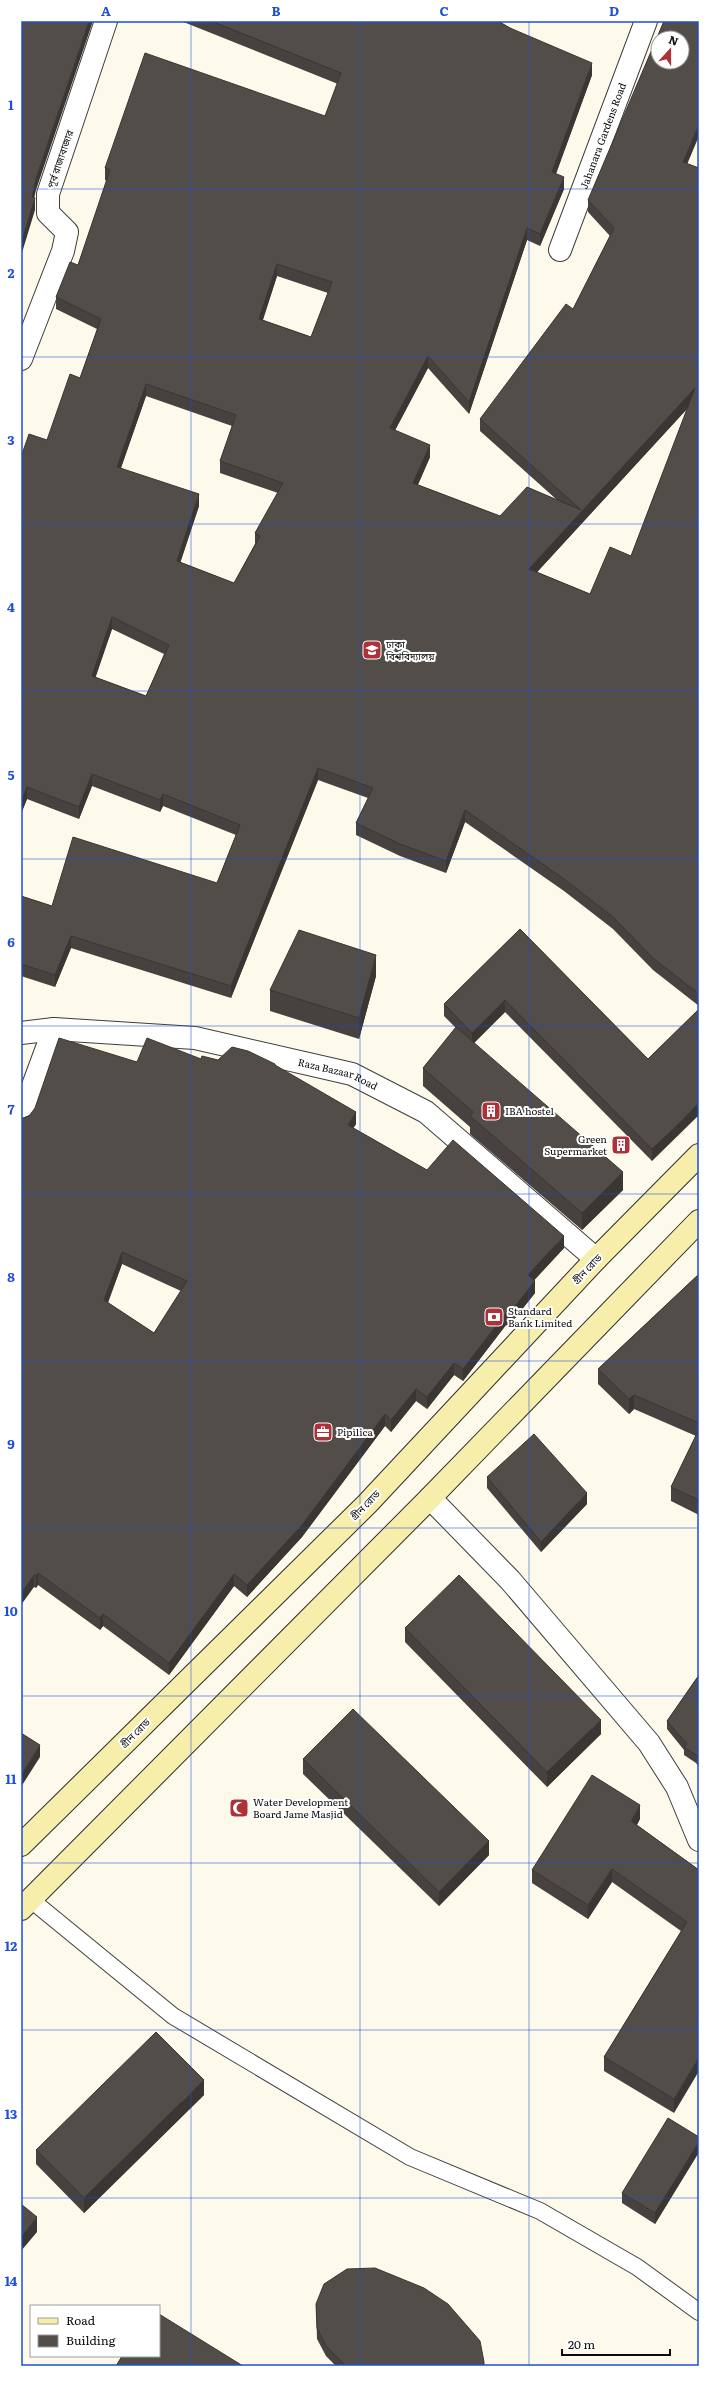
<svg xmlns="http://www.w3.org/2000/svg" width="720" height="2387" viewBox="0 0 720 2387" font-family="Literata,'Noto Sans Bengali',serif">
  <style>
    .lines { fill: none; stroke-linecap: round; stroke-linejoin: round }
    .lane-casing { stroke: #3e3e3e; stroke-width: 18 }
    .street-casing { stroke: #3e3e3e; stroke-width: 24 }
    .secondary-casing { stroke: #2d2d2d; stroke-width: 24 }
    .lane { stroke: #fff; stroke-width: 16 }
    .street { stroke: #fff; stroke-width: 22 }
    .secondary { stroke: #f7eeac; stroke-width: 22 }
    .wall { fill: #47423f; fill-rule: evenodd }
    .shaded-wall { fill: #3a3633 }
    .building { fill: #534d49; stroke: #3a3633; fill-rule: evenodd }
    .grid { fill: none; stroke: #1d4ed8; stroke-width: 1; stroke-opacity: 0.55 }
    .labels { text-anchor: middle; stroke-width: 4; stroke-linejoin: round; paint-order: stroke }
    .street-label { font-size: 10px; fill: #0b0b0b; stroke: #fff }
    .poi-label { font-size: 10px; fill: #0b0b0b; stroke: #fff; text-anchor: start }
    .neatline { fill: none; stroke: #1d4ed8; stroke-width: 1.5 }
    .grid-label { font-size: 13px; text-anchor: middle; font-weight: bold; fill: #1d4ed8 }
  </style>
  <rect width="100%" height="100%" fill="#fdfaeb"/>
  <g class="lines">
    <g class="lane-casing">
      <path id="lane" d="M 30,1899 L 173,2016 L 410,2157 L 540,2211 L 637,2267 L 699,2312"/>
    </g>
    <g class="street-casing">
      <g id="street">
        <path id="s1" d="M 560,250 L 646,21"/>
        <path d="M 21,359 L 63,251 L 67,232 L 48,213 L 48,194 L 106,21"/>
        <path id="s2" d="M 21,1033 L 54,1029 L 195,1038 L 352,1074 L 426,1112 L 596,1259"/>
        <path d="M 21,1118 L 54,1029"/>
        <path d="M 430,1498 L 510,1580 L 649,1743 L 677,1787 L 699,1840"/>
      </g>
    </g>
    <g class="secondary-casing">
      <path id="secondary" d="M 21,1845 L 367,1504 L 596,1259 L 699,1155
        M 21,1909 L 430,1498 L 699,1221"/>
    </g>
    <use href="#lane" class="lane"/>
    <use href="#street" class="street"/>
    <use href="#secondary" class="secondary"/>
  </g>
  <path class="wall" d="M 181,21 L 498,21 L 592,75 L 556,174 L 564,189 L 540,246 L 527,240 L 469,414 L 428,368 L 395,430 L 430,457 L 418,485 L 500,516 L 556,499 L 480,431 L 480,419 L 573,309 L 610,236 L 588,212 L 588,200 L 687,164 L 699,168 L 699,1006 L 653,970 L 613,929 L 564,891 L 465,822 L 446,873 L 400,856 L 356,835 L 356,823 L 368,798 L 318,780 L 231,998 L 71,948 L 55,987 L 21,976 L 21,896 L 52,906 L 217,883 L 236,835 L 163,806 L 160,812 L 92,786 L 79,819 L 27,799 L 21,814 L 21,457 L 47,440 L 80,378 L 97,329 L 56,309 L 56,297 L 78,265 L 107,181 L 105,180 L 105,168 L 325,116 L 338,84 ZM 277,276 L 328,293 L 311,337 L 263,320 ZM 146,396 L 232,426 L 220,461 L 220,473 L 278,493 L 255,533 L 255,544 L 234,583 L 180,562 L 199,506 L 121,468 ZM 688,408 L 631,556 L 590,594 L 537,572 ZM 112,629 L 164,654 L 146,696 L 95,677 Z
    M 520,929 L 648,1059 L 699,1009 L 652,1161 L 505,1012 L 474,1043 L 623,1190 L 582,1230 L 470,1134 L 470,1127 L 423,1086 L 423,1068 L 456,1028 L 444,1016 L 444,1004 Z
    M 376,976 L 359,1039 L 270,1011 L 270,990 Z
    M 201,1059 L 275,1066 L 356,1124 L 353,1128 L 564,1248 L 534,1280 L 535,1293 L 508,1327 L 506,1325 L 463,1381 L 454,1375 L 427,1409 L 416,1401 L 391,1432 L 385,1426 L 302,1537 L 247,1597 L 234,1586 L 169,1675 L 103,1626 L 100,1630 L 38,1585 L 36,1588 L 34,1587 L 23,1118 L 137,1062 ZM 122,1264 L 181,1291 L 154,1333 L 108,1303 Z
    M 699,1274 L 699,1515 L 671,1501 L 671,1487 L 696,1436 L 634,1409 L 629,1414 L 598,1384 L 598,1369 Z
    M 487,1477 L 587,1504 L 541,1552 L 487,1488 Z
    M 405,1628 L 601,1734 L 547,1787 L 405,1642 Z
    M 699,1675 L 699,1767 L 696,1763 L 684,1755 L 684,1750 L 667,1729 L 667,1721 Z
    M 303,1759 L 489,1855 L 439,1906 L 303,1774 Z
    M 640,1819 L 637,1825 L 699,1870 L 674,2113 L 604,2071 L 604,2057 L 681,1931 L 612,1882 L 588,1919 L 532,1883 L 532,1870 Z
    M 204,2095 L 84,2213 L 36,2164 L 36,2150 Z
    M 699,2137 L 699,2152 L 655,2224 L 622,2203 L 622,2193 Z
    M 316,2304 L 484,2366 L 336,2366 L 326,2356 L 317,2339 Z"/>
  <path class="shaded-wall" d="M 89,21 L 93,21 L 36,190 L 34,199 L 35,198 L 35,210 L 21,256 L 21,244 L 36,178 Z
    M 592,63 L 592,75 L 552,184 L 552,172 Z
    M 699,124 L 699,136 L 683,174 L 683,162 Z
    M 564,177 L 564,189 L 540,246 L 540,234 Z
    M 527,228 L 527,240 L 469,414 L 469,402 Z
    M 277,264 L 277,276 L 259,331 L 259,319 Z
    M 428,356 L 428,368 L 390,440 L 390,428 Z
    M 146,384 L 146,396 L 117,479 L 117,467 Z
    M 695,388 L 695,400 L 529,581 L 529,569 Z
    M 430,445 L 430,457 L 413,495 L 413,483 Z
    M 199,494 L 199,506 L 177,573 L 177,561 Z
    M 112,617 L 112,629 L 92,688 L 92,676 Z
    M 318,768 L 318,780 L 231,998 L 231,986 Z
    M 92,774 L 92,786 L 79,819 L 79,807 Z
    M 27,787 L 27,799 L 21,814 L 21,802 Z
    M 163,794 L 163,806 L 160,812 L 160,800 Z
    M 465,810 L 465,822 L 446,873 L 446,861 Z
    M 71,936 L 71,948 L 55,987 L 55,975 Z
    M 376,955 L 376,976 L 359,1039 L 359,1018 Z
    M 505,1000 L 505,1012 L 472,1045 L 472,1033 Z
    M 699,1103 L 699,1115 L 652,1161 L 652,1149 Z
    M 356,1112 L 356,1124 L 348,1137 L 348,1125 Z
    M 623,1172 L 623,1190 L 582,1230 L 582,1213 Z
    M 564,1236 L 564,1248 L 528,1287 L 528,1275 Z
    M 122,1252 L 122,1264 L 104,1312 L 104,1300 Z
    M 535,1281 L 535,1293 L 508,1327 L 508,1315 Z
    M 506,1313 L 506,1325 L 463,1381 L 463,1369 Z
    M 454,1363 L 454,1375 L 427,1409 L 427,1397 Z
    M 416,1389 L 416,1401 L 391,1432 L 391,1420 Z
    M 634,1395 L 634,1409 L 629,1414 L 629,1399 Z
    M 385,1414 L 385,1426 L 302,1537 L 247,1597 L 247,1585 Z
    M 587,1493 L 587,1504 L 541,1552 L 541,1542 Z
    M 38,1573 L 38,1585 L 36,1588 L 36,1576 Z
    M 234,1574 L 234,1586 L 169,1675 L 169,1663 Z
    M 34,1575 L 34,1587 L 21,1605 L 21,1593 Z
    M 103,1614 L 103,1626 L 100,1630 L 100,1618 Z
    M 601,1720 L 601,1734 L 547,1787 L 547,1772 Z
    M 40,1745 L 40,1757 L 21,1787 L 21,1775 Z
    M 640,1805 L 640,1819 L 631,1834 L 631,1821 Z
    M 489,1841 L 489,1855 L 439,1906 L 439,1892 Z
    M 612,1869 L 612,1882 L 588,1919 L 588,1905 Z
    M 699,2057 L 699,2071 L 674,2113 L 674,2099 Z
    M 204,2080 L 204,2095 L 84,2213 L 84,2198 Z
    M 699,2142 L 699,2152 L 655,2224 L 655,2213 Z
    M 37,2217 L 37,2232 L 21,2251 L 21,2237 Z"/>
  <path class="building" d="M 21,21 L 89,21 L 36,178 L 32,197 L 35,198 L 21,244 Z
    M 211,21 L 498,21 L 510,28 L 592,63 L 552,172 L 564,177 L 540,234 L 527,228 L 469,402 L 428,356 L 390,428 L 430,445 L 413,483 L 500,516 L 527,487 L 581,510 L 480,419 L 566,304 L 573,309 L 614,228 L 588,200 L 664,21 L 696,21 L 699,22 L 699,124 L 683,162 L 699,168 L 699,994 L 653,958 L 613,917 L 564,879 L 465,810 L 446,861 L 400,844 L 356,823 L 373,788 L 318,768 L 231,986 L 71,936 L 55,975 L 21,964 L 21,896 L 52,906 L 73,837 L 217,883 L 240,825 L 163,794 L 160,800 L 92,774 L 79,807 L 27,787 L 21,802 L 21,457 L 29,434 L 47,440 L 70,374 L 80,378 L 101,319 L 56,297 L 70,262 L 78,265 L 110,170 L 105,168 L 145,53 L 325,116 L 341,73 ZM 658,38 L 682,38 L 682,62 L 658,62 ZM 277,264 L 332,282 L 311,337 L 259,319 ZM 146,384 L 236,415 L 220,461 L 283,483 L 255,533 L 260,536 L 234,583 L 177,561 L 199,494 L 117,467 ZM 695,388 L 631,556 L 610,547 L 590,594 L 529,569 ZM 112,617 L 169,645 L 146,696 L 92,676 Z
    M 520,929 L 648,1059 L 699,1009 L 699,1103 L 652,1149 L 505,1000 L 472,1033 L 444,1004 Z
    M 299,930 L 376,955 L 359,1018 L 270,990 Z
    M 456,1027 L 623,1172 L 582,1213 L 470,1116 L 473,1112 L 423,1068 Z
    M 59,1038 L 137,1062 L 147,1038 L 201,1059 L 202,1056 L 218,1060 L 232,1047 L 248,1051 L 275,1064 L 275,1065 L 356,1112 L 348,1125 L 427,1170 L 453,1140 L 564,1236 L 528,1275 L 535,1281 L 508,1315 L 506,1313 L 463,1369 L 454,1363 L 427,1397 L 416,1389 L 391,1420 L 385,1414 L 302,1525 L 247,1585 L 234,1574 L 169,1663 L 103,1614 L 100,1618 L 38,1573 L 36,1576 L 34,1575 L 21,1593 L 21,1118 L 23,1118 L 29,1116 L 35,1108 ZM 122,1252 L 187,1281 L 154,1333 L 104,1300 Z
    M 699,1274 L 699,1423 L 634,1395 L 629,1399 L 598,1369 Z
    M 699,1429 L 699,1500 L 671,1487 Z
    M 534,1434 L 587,1493 L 541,1542 L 487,1477 Z
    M 459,1575 L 601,1720 L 547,1772 L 405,1628 Z
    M 699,1675 L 699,1759 L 696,1755 L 684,1747 L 687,1744 L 667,1721 Z
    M 353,1709 L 489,1841 L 439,1892 L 303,1759 Z
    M 21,1733 L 40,1745 L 21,1775 Z
    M 592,1775 L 640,1805 L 631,1821 L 699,1870 L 699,2057 L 674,2099 L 604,2057 L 687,1922 L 612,1869 L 588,1905 L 532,1870 Z
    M 156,2032 L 204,2080 L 84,2198 L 36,2150 Z
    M 668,2118 L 699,2137 L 699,2142 L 655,2213 L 622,2193 Z
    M 21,2204 L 37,2217 L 21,2237 Z
    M 375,2268 L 424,2288 L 448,2304 L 480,2341 L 484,2362 L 484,2366 L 346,2366 L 326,2346 L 317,2328 L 316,2304 L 324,2284 L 347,2269 Z
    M 159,2314 L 243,2366 L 116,2366 L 122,2356 L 159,2356 Z"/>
  <path class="grid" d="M 191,21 L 191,2366M 360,21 L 360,2366M 529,21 L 529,2366M 21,189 L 699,189M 21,357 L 699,357M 21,524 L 699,524M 21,691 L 699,691M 21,859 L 699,859M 21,1026 L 699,1026M 21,1194 L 699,1194M 21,1361 L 699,1361M 21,1528 L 699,1528M 21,1696 L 699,1696M 21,1863 L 699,1863M 21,2030 L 699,2030M 21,2198 L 699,2198"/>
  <defs>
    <g id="university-square" transform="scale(1)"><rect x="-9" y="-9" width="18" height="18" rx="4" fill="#ad3138" stroke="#fff"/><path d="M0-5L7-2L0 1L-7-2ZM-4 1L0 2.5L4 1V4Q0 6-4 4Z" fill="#fff"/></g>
    <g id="building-square" transform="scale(1)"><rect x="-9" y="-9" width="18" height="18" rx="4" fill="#ad3138" stroke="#fff"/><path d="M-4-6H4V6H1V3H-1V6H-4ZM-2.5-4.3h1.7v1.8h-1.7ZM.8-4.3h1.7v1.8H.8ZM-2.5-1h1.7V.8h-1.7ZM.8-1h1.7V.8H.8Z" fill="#fff"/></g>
    <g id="bank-square" transform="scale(1)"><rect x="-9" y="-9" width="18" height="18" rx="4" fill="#ad3138" stroke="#fff"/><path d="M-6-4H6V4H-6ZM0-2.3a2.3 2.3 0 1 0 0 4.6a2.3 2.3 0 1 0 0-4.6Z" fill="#fff"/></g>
    <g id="office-square" transform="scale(1)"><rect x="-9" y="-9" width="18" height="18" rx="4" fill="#ad3138" stroke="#fff"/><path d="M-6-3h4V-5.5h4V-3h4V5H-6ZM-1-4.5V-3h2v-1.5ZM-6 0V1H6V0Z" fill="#fff"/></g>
    <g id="mosque-square" transform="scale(1)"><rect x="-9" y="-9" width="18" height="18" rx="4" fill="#ad3138" stroke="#fff"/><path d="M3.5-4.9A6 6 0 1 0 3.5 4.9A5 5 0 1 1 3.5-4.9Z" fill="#fff"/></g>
  </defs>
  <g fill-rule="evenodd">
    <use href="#university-square" x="372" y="650"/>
    <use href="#building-square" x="491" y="1111"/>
    <use href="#building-square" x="621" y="1145"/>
    <use href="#bank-square" x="494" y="1317"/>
    <use href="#office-square" x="323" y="1432"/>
    <use href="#mosque-square" x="239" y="1808"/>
  </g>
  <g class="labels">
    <g class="street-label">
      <text dy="4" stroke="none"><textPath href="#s1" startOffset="122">Jahanara Gardens Road</textPath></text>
      <text transform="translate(60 159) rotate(-71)" y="4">পূর্ব রাজাবাজার</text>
      <text dy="4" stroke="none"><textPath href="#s2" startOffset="322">Raza Bazaar Road</textPath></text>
      <text transform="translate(587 1269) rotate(-47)" y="4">গ্রীন রোড</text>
      <text transform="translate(365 1505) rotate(-46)" y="4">গ্রীন রোড</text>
      <text transform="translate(135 1733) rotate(-45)" y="4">গ্রীন রোড</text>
    </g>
    <g class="poi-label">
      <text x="386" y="648">ঢাকা<tspan x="386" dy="12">বিশ্ববিদ্যালয়</tspan></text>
      <text x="505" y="1115">IBA hostel</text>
      <text x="607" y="1143" text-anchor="end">Green<tspan x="607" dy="12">Supermarket</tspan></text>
      <text x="508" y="1315">Standard<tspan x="508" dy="12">Bank Limited</tspan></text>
      <text x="337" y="1436">Pipilica</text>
      <text x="253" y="1806">Water Development<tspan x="253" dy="12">Board Jame Masjid</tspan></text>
    </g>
  </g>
  <rect width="720" height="2387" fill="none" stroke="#ffffff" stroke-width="44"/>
  <rect x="30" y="2305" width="130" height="52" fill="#ffffff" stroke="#9d9d9d"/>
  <rect x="38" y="2318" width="20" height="6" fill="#f7eeac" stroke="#9d9d9d"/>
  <text x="66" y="2325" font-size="12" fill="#0b0b0b">Road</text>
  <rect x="38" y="2335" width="20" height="12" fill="#534d49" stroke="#9d9d9d"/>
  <text x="66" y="2345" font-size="12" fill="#0b0b0b">Building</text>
  <g transform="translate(670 50) rotate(21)"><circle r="19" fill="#ffffff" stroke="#9d9d9d"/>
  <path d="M0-3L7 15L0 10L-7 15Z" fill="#ad3138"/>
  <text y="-6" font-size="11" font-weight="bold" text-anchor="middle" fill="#0b0b0b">N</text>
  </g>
  <path d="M562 2349v6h108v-6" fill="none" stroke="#0b0b0b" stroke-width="2"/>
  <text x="568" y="2349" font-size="12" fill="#0b0b0b" stroke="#ffffff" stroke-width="3" paint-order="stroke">20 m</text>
  <rect x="22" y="22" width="676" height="2343" class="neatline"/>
  <g class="grid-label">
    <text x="106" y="16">A</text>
    <text x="276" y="16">B</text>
    <text x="444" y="16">C</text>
    <text x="614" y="16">D</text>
    <text x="11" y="110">1</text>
    <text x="11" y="278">2</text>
    <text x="11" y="445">3</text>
    <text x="11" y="612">4</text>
    <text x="11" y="780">5</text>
    <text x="11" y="947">6</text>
    <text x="11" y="1114">7</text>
    <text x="11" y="1282">8</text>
    <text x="11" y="1449">9</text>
    <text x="11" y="1616">10</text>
    <text x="11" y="1784">11</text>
    <text x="11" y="1951">12</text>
    <text x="11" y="2119">13</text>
    <text x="11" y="2286">14</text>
  </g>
</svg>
